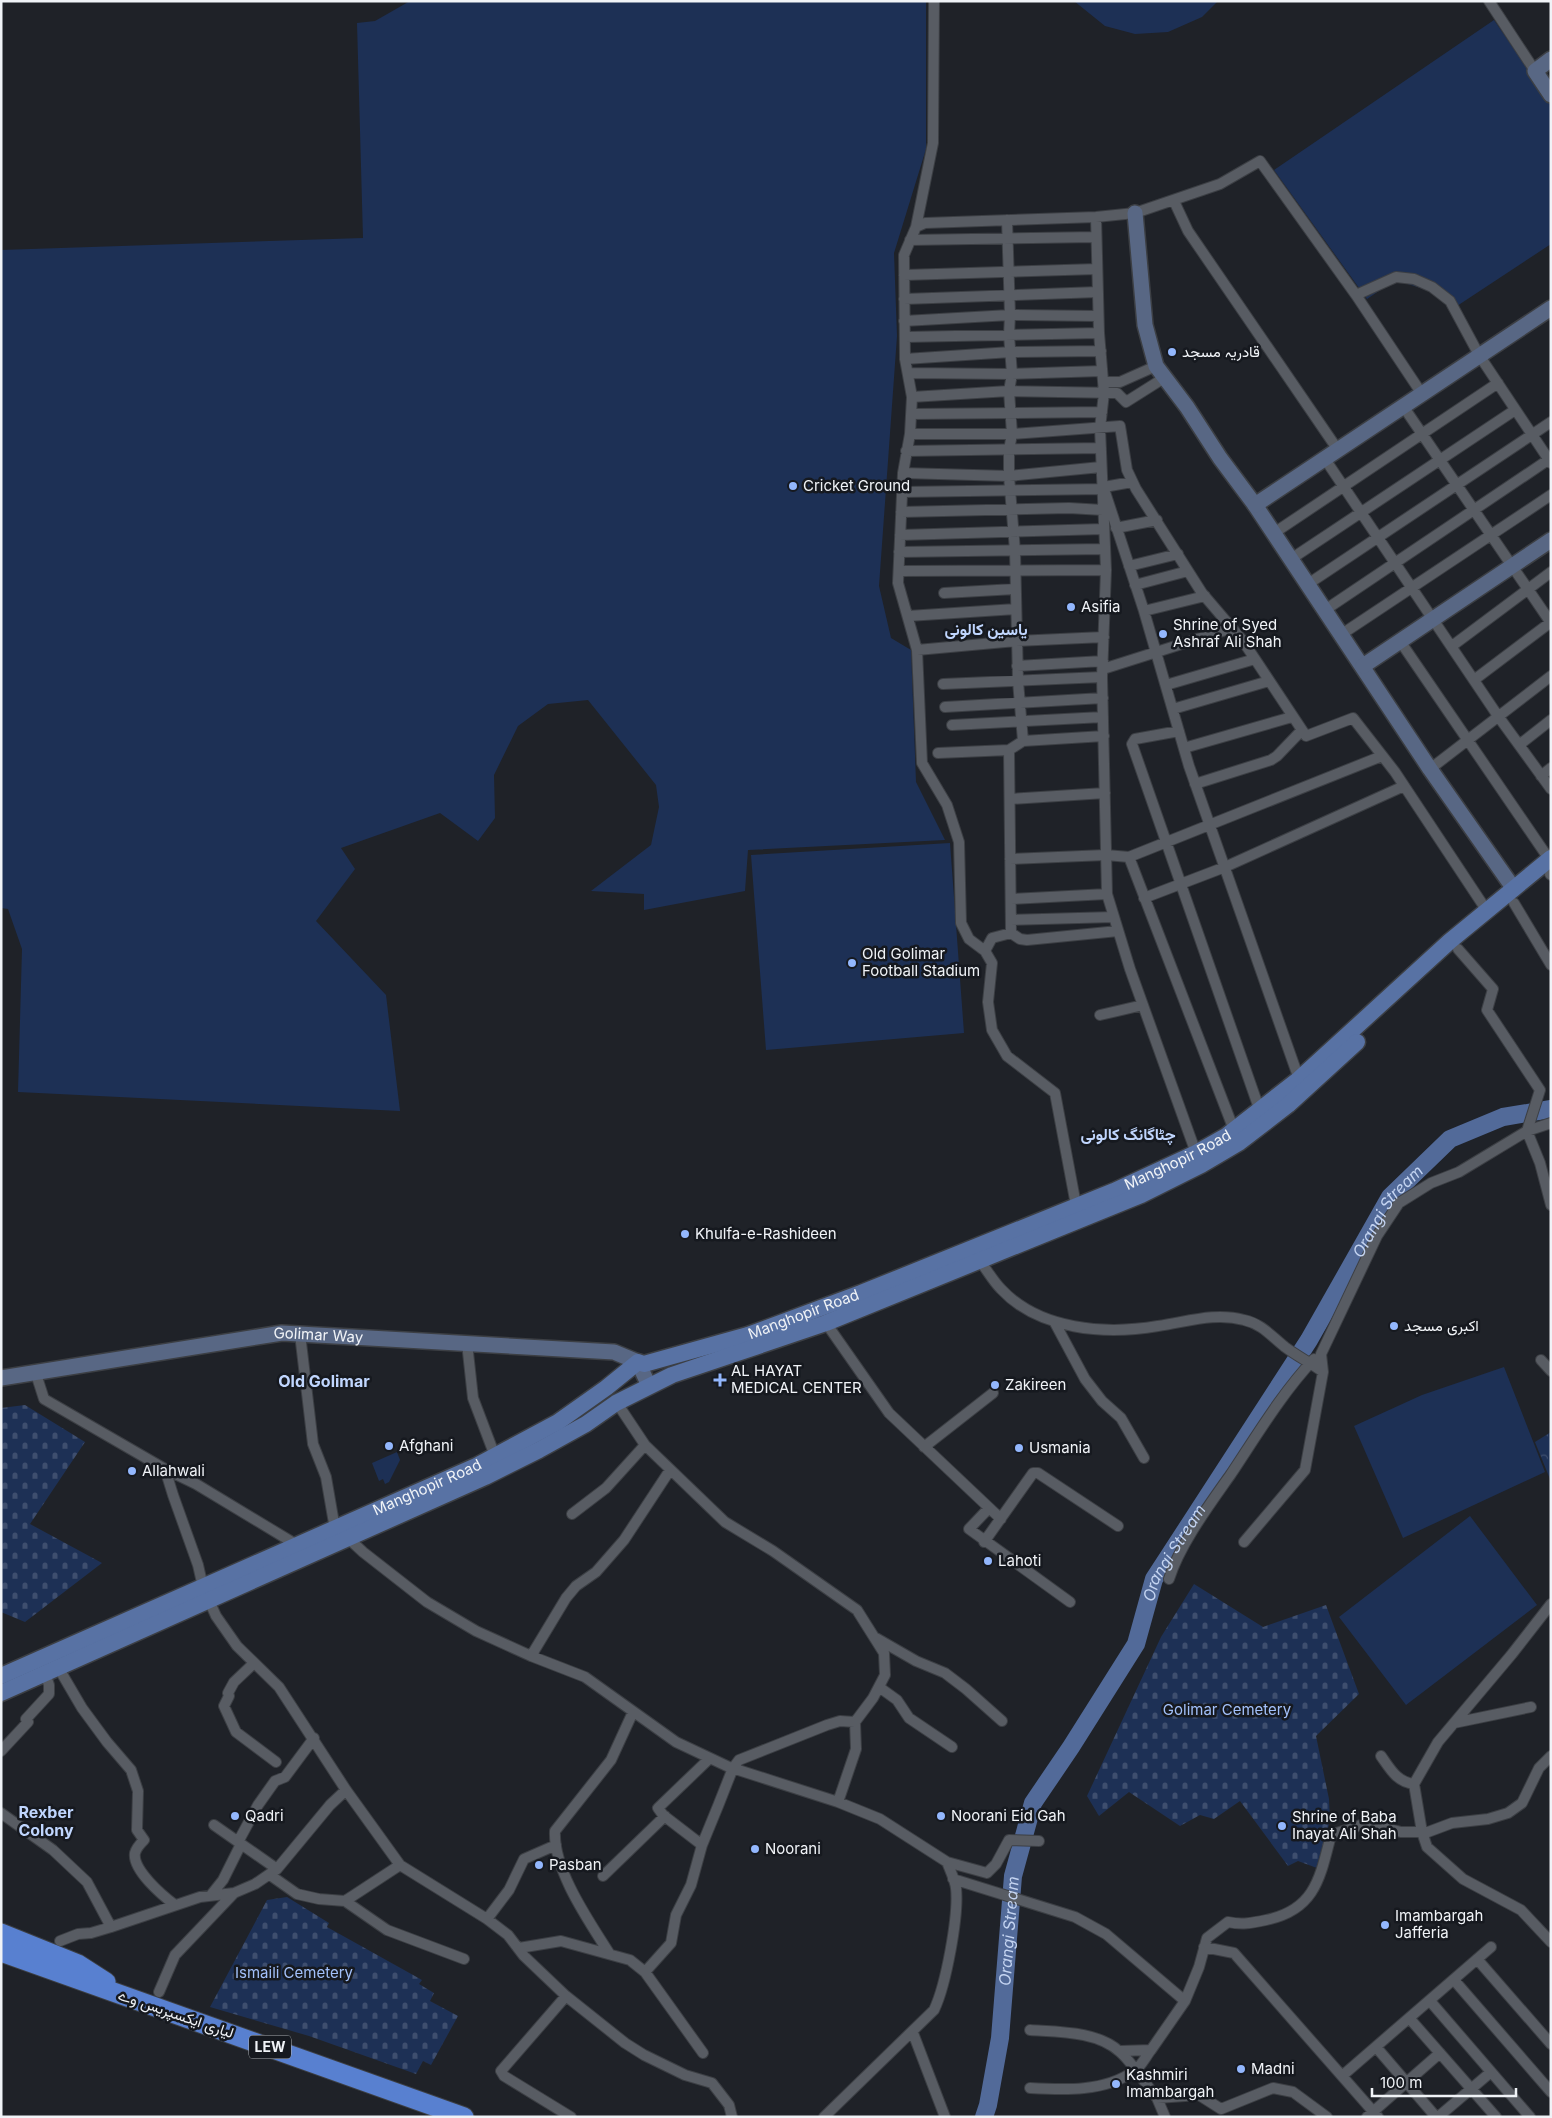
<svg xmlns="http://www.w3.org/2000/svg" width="1552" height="2118" viewBox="0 0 1552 2118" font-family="Inter,Vazirmatn,sans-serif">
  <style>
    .grass { fill: #1d3055 }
    .cemetery { fill: url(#cemetery-stones) }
    .park { fill: url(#park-crowns) }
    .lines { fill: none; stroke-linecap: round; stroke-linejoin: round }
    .river { stroke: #526a99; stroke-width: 18 }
    .street-casing { stroke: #3c3f44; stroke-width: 12 }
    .secondary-casing { stroke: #3c3f44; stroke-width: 18 }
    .primary-casing { stroke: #3c3f44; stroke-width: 19 }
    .highway-casing { stroke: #3c3f44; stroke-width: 21 }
    .street { stroke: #585c63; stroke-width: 10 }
    .secondary { stroke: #586784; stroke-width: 15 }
    .primary { stroke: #5872a4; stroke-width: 16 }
    .highway { stroke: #5880d0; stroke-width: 19 }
    .poi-dot { fill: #93b7fd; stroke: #16191f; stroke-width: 2 }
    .labels { text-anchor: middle; stroke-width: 5; stroke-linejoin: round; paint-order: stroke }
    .shield { fill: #16191f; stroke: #afb2b6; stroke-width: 1 }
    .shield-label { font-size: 14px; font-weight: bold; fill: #f0f3f7 }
    .poi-label { font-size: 15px; fill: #f0f3f7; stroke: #16191f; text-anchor: start }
    .street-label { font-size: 15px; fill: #f0f3f7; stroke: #16191f }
    .park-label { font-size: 15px; fill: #a2c0fa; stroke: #16191f }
    .neighbourhood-label { font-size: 16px; font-weight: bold; fill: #c0d6fe; stroke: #16191f }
    .water-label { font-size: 16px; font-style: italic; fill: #c4d4f1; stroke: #16191f }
  </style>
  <defs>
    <pattern id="cemetery-stones" width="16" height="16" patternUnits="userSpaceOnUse" patternTransform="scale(1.25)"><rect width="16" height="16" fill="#1d3055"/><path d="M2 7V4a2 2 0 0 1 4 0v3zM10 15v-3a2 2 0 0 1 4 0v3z" fill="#3e4e6e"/></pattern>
    <pattern id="park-crowns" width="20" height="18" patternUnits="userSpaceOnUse" patternTransform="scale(1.25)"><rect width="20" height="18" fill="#1d3055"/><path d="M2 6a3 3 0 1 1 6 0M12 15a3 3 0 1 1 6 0" fill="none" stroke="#3e4e6e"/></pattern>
  </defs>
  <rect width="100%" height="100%" fill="#1f2228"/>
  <path class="grass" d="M 410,1 L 926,1 L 926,149 L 894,253 L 897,336 L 879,586 L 891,638 L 911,650 L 916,782 L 945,840 L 748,850 L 745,891 L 644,910 L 644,894 L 591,891 L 651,845 L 659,807 L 656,785 L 588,700 L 548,704 L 518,726 L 494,775 L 495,818 L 478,841 L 440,813 L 341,848 L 355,869 L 316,921 L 386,995 L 400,1111 L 18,1092 L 22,949 L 8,909 L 1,908 L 1,250 L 363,238 L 357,23 L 375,21 Z
    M 1074,1 L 1218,1 L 1202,17 L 1168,32 L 1135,34 L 1105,26 Z
    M 1494,20 L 1551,103 L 1551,244 L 1457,306 L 1430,291 L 1395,280 L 1367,299 L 1274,170 Z
    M 950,843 L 964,1033 L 766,1050 L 751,855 Z
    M 1504,1367 L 1545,1472 L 1403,1538 L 1354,1426 L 1422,1395 Z
    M 397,1452 L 400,1460 L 389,1482 L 385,1484 L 383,1479 L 379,1481 L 372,1463 Z
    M 1470,1516 L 1537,1605 L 1406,1705 L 1339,1617 Z"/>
  <path class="cemetery" d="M 25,1405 L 85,1442 L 30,1524 L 102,1563 L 25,1622 L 1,1612 L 1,1408 Z
    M 1194,1584 L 1263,1627 L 1326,1605 L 1359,1694 L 1316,1736 L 1329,1799 L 1330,1820 L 1317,1868 L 1298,1861 L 1288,1866 L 1240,1801 L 1214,1819 L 1200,1815 L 1180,1826 L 1129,1792 L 1099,1816 L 1087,1796 L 1161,1637 Z
    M 287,1897 L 329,1923 L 327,1927 L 422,1980 L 419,1984 L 434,1993 L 430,2001 L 458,2016 L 431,2065 L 423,2061 L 416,2074 L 309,2036 L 210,2007 L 267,1900 Z"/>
  <path class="park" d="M 1551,1432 L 1551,1479 L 1550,1479 L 1535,1442 Z"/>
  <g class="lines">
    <path class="river" id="s1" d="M 984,2117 L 988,2105 L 1000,2038 L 1013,1876 L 1033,1803 L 1071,1747 L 1136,1644 L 1154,1579 L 1309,1340 L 1390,1197 L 1450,1139 L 1503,1117 L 1551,1109"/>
    <g class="street-casing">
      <path id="street" d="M 1489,1 L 1535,71
        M 1174,201 L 1188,231 L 1338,450
        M 1096,217 L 1099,333 L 1104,393 L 1100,428 L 1106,570 L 1102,677 L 1107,894 L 1130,969 L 1196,1153
        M 916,227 L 933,143 L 934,1
        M 910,240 L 1096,237
        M 904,275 L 1097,269
        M 1356,295 L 1396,277 L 1414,279 L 1432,287 L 1450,301 L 1479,355 L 1551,463
        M 904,299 L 1098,292
        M 904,321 L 1010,315 L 1098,316
        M 905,337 L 1099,333
        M 905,359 L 1011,352 L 1101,351
        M 909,373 L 1012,374 L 1102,371
        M 1103,382 L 1120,382 L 1156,366
        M 912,397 L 1009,391 L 1117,393 L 1126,402 L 1164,378
        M 1403,406 L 1551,623
        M 911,414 L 1102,412
        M 910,434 L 1012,434 L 1120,426 L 1127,470 L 1136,489 L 1202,593 L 1243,641 L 1306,736 L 1353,718 L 1395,772 L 1487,911
        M 906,451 L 1101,448
        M 1325,459 L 1498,716 L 1551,789
        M 903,473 L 1009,476 L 1101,467
        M 1104,487 L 1132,482
        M 902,492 L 1104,489 L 1144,611 L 1189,766 L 1299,1079
        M 901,512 L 1069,508 L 1103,510
        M 1116,528 L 1157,520
        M 1274,533 L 1498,383
        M 900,535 L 1103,529
        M 899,552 L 1104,549
        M 1291,559 L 1515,410
        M 1129,566 L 1178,554
        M 899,571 L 1106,570
        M 1308,584 L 1551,422
        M 1135,585 L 1188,571
        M 944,593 L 1015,589
        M 1325,610 L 1551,458
        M 1144,611 L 1205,596
        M 908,616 L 1016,609
        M 1342,634 L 1551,495
        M 1400,641 L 1549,859
        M 1452,646 L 1551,572
        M 917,650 L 1016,641 L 1104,637
        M 1017,666 L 1103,661
        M 1103,669 L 1232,628
        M 1474,680 L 1551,622
        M 943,684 L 1102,677
        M 1166,685 L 1255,659
        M 945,707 L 1103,698
        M 1173,709 L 1269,681
        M 952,725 L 1103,717
        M 1179,731 L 1135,739 L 1132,744 L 1260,1111
        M 1023,741 L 1104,736
        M 1519,745 L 1551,720
        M 1184,748 L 1292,717
        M 938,753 L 1009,750 L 1023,741 L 1018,681 L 1015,551 L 1009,476 L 1009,450 L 1012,434 L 1009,391 L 1012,374 L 1009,335 L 1010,315 L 1007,220
        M 1430,769 L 1551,676
        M 1541,776 L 1551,768
        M 1195,784 L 1271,760 L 1277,756 L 1302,730
        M 1010,799 L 1105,793
        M 1129,857 L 1234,1130
        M 1010,859 L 1106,855 L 1129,857 L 1382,756
        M 1550,874 L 1551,875
        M 1144,898 L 1225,867 L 1404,786
        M 1011,899 L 1107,894
        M 1514,903 L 1551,965
        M 1011,920 L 1114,917
        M 1011,933 L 1020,939 L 1027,940 L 1118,931
        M 1458,949 L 1493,989 L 1487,1010 L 1540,1090 L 1527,1131 L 1540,1163 L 1551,1205
        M 985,951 L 992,938 L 1011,933 L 1009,750
        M 1100,1015 L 1143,1005
        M 1076,1205 L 1055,1093 L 1007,1056 L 992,1030 L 988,1002 L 992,963 L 985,951 L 969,939 L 961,923 L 959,842 L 947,805 L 922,763 L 917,650 L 898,583 L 903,473 L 910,434 L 912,397 L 905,359 L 904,255 L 916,227 L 925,223 L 1096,217 L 1135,213 L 1220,184 L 1260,161 L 1356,295 L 1422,394
        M 980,1261 C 987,1270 993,1281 1001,1289 C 1039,1330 1105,1335 1158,1326 C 1187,1322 1215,1312 1244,1320 C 1262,1324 1271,1336 1285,1347 C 1297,1356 1311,1363 1323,1372
        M 826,1323 L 889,1413 L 1001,1519
        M 1055,1323 L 1085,1379 L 1102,1401 L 1121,1418 L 1144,1458
        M 300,1334 L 313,1444 L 326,1477 L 335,1529
        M 467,1343 L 473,1398 L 495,1456
        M 1541,1360 L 1551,1371
        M 36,1374 L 44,1399 L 165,1469 L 173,1495 L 198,1565 L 203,1587 L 216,1616 L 237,1646 L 279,1687 L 346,1790 L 400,1865 L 487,1919 L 508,1935 L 524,1956 L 566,1996 L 625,2043 L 644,2055 L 685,2075 L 712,2083 L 729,2105 L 732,2117
        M 924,1447 L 993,1393
        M 165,1469 L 196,1484 L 297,1545
        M 989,1508 L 969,1529 L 1070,1602
        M 572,1514 L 606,1488 L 645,1445
        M 348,1538 L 363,1552 L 427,1602 L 476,1631 L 531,1656 L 585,1677 L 676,1742 L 729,1767 L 838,1802 L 880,1819 L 947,1862 L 987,1873 L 996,1864 L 1009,1840 L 1039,1841
        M 984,1542 L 1033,1473 L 1038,1473 L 1118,1526
        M 1244,1542 L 1305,1470 L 1323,1372 L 1321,1354 L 1377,1236 L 1399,1203 L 1431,1183 L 1459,1172 L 1527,1131 L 1551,1123
        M 1169,1579 C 1180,1544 1210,1504 1231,1474 C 1257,1435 1282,1393 1314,1359
        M 1551,1604 L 1512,1654 L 1438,1742 L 1414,1784 L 1422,1832 L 1427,1847 L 1463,1879 L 1521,1910 L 1551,1942
        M 876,1638 L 916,1661 L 945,1673 L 966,1689 L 1002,1721
        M 531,1656 L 566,1598 L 576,1586 L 596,1572 L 624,1540 L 670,1470
        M 254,1663 L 234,1682 L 228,1693 L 229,1696 L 224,1706 L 236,1732 L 276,1762
        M 58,1667 L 82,1708 L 107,1742 L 131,1770 L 138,1791 L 137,1830 L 144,1840 C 141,1843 136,1849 135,1853 C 132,1870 163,1896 175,1905
        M 879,1687 L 897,1700 L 909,1718 L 952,1747
        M 1454,1723 L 1531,1707
        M 1,1751 L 28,1722 L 26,1719 L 49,1694 L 49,1685 L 45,1673
        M 1381,1756 C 1391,1770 1397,1782 1414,1784
        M 838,1802 L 856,1749 L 855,1722
        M 1,1813 L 53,1850 L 87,1882 L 111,1927
        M 214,1825 L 277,1869
        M 238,1842 L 258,1805 L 275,1781 L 285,1777 L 314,1738
        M 702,1845 L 663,1815 L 658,1808 L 709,1759
        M 270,1875 L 297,1894 L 319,1899 L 345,1901 L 400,1865
        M 603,1876 L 665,1816
        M 953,1879 L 1075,1917 L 1106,1934 L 1185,2001
        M 211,1895 L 223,1880 L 241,1844
        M 345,1901 L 387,1930 L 464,1959
        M 487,1919 L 509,1890 L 524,1859 L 556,1845
        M 60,1941 L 78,1934 L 91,1933 L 111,1927 L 200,1897 L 234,1893 L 255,1884 L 277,1869 L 330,1805 L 346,1790
        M 1204,1947 L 1234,1953 L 1378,2117
        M 519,1948 L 561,1941 L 630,1960 L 645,1972 L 671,1943 L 676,1915 L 691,1885 L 702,1845 L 718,1806 L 733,1768 L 739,1760 L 827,1725 L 840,1721 L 855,1722 L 873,1698 L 885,1675 L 884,1653 L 857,1610 L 773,1551 L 725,1522 L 645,1445 L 617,1403
        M 609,1953 C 589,1921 553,1870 555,1831 L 611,1760 L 633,1712
        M 1477,1959 L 1551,2044
        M 645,1972 L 703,2053
        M 1454,1980 L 1551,2092
        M 159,1992 L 175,1955 L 234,1893
        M 566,1996 L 501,2071 L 504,2076 L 571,2117
        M 1430,2001 L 1530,2117
        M 1410,2019 L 1496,2117
        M 1030,2030 C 1058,2032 1098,2031 1120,2052 C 1132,2062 1146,2085 1157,2098 L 1199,2095 L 1221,2109 L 1273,2088 L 1293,2092 L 1327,2117
        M 913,2033 L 945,2117
        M 1376,2047 L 1436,2117
        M 1120,2051 L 1151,2050 L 1185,2001 L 1199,1967 L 1207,1938 L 1228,1922 C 1242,1925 1252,1923 1266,1920 C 1315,1910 1320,1878 1331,1835 L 1367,1823 L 1401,1832 L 1428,1832 L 1452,1823 L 1488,1819 L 1508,1813 L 1522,1803 L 1539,1768 L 1551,1756
        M 1342,2076 L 1491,1947
        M 1030,2088 C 1064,2090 1105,2092 1134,2071 C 1141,2067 1146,2056 1151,2050
        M 1157,2098 L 1165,2117
        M 824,2117 L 934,2010 C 946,1985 959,1915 956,1888 C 955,1880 950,1870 947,1862
        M 1367,2117 L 1440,2053
        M 1438,2117 L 1491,2072"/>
    </g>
    <g class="secondary-casing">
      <g id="secondary">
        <path d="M 1551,59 L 1535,71 L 1551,95"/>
        <path d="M 1135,213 L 1145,325 L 1156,366 L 1187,407 L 1220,458 L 1255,505 L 1430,769 L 1514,889"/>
        <path d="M 1255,505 L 1551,308"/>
        <path d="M 1363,666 L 1551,540"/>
        <path id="s2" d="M 1,1378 L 282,1333 L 614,1352 L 638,1362 L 649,1386"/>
      </g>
    </g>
    <g class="primary-casing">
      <g id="primary">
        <path id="s3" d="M 1,1676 L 476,1466 L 558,1422 L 606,1388 L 638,1362 L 644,1364 L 748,1335 L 861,1293 L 1114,1191 L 1196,1153 L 1226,1136 L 1299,1079 L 1450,941 L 1551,858"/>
        <path d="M 1,1693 L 485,1477 L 539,1450 L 586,1424 L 616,1403 L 672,1375 L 826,1323 L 1141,1195 L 1201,1165 L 1240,1142 L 1288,1105 L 1357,1042"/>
      </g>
    </g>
    <g class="highway-casing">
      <path id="highway" d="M 1,1933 L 78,1964 L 106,1982
        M 1,1952 L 464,2117"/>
    </g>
    <use href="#street" class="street"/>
    <use href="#secondary" class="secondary"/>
    <use href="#primary" class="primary"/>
    <use href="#highway" class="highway"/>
  </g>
  <g class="poi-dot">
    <circle cx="1172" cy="352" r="5"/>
    <circle cx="793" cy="486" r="5"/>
    <circle cx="1071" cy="607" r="5"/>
    <circle cx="1163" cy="634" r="5"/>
    <circle cx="852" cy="963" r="5"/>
    <circle cx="685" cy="1234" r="5"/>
    <circle cx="1394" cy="1326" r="5"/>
    <path d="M717.5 1372.5h5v5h5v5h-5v5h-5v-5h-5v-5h5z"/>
    <circle cx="995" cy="1385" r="5"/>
    <circle cx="389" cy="1446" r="5"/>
    <circle cx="1019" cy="1448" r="5"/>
    <circle cx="132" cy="1471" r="5"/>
    <circle cx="988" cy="1561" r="5"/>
    <circle cx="235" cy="1816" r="5"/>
    <circle cx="941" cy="1816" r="5"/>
    <circle cx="1282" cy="1826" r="5"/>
    <circle cx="755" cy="1849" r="5"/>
    <circle cx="539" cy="1865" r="5"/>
    <circle cx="1385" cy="1925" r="5"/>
    <circle cx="1241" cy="2069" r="5"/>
    <circle cx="1116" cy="2084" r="5"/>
  </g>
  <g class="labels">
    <rect class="shield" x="249" y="2035.5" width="42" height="23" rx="4"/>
    <g class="shield-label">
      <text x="270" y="2052">LEW</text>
    </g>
    <g class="poi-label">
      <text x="1182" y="357">قادریہ مسجد</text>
      <text x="803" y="491">Cricket Ground</text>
      <text x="1081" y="612">Asifia</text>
      <text x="1173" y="630">Shrine of Syed<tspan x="1173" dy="17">Ashraf Ali Shah</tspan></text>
      <text x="862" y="959">Old Golimar<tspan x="862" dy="17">Football Stadium</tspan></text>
      <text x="695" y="1239">Khulfa-e-Rashideen</text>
      <text x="1404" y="1331">اکبری مسجد</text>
      <text x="731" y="1376">AL HAYAT<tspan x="731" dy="17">MEDICAL CENTER</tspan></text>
      <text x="1005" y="1390">Zakireen</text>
      <text x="399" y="1451">Afghani</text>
      <text x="1029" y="1453">Usmania</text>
      <text x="142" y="1476">Allahwali</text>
      <text x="998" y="1566">Lahoti</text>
      <text x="245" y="1821">Qadri</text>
      <text x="951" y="1821">Noorani Eid Gah</text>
      <text x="1292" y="1822">Shrine of Baba<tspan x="1292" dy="17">Inayat Ali Shah</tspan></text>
      <text x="765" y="1854">Noorani</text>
      <text x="549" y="1870">Pasban</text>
      <text x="1395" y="1921">Imambargah<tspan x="1395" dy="17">Jafferia</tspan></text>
      <text x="1251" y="2074">Madni</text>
      <text x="1126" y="2080">Kashmiri<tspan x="1126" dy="17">Imambargah</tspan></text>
    </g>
    <g class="street-label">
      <text dy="5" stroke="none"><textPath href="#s3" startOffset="1291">Manghopir Road</textPath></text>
      <text dy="5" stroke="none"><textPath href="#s3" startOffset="886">Manghopir Road</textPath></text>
      <text dy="5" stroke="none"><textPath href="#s2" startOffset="321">Golimar Way</textPath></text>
      <text dy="5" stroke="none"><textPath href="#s3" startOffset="466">Manghopir Road</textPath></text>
      <text transform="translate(176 2014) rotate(19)" y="5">لیاری ایکسپریس وے</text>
    </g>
    <g class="park-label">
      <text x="1227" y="1715">Golimar Cemetery</text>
      <text x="294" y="1978">Ismaili Cemetery</text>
    </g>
    <g class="neighbourhood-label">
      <text x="986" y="635">یاسین کالونی</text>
      <text x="1128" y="1140">چٹاگانگ کالونی</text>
      <text x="324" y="1387">Old Golimar</text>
      <text x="46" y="1818">Rexber<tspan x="46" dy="18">Colony</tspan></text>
    </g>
    <g class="water-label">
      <text dy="6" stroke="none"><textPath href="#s1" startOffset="1012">Orangi Stream</textPath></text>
      <text dy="6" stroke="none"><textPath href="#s1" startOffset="608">Orangi Stream</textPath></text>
      <text dy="6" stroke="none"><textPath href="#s1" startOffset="188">Orangi Stream</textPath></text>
    </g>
  </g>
  <rect width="1552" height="2118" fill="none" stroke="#f0f3f7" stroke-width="5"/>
  <path d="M1372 2088v8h144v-8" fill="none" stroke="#f0f3f7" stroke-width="2.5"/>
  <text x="1380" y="2088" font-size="15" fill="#f0f3f7" stroke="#16191f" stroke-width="4" paint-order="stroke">100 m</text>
</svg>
